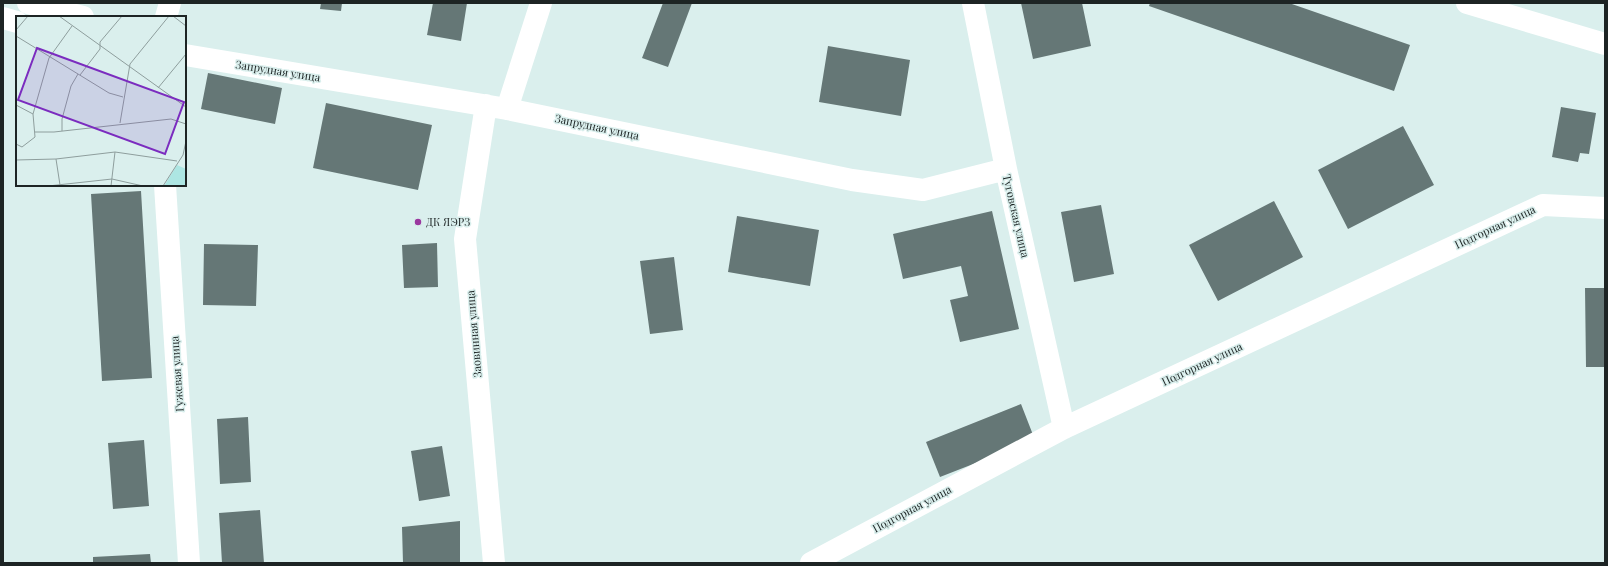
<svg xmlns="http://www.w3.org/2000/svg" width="1608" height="566" viewBox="0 0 1608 566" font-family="'Playfair Display',serif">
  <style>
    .building { fill: #657776 }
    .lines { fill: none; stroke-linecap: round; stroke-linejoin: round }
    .minor { stroke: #fff; stroke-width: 22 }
    .poi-dot { fill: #9a389f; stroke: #daefed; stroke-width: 1.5 }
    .labels { text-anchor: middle; stroke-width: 3; stroke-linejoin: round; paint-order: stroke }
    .street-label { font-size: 11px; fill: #1d2424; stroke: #daefed }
    .poi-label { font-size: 11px; fill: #1d2424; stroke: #daefed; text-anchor: start }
    .inset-road { fill: none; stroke: #8e9e9d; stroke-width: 1 }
    .view { fill: #7b2cbf; fill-opacity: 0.15; stroke: #7b2cbf; stroke-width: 2 }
    .inset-edge { fill: none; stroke: #1d2424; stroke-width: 2 }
  </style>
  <rect width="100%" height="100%" fill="#daefed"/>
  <path class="building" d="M 321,3 L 342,3 L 341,11 L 320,9 Z
    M 433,3 L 467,3 L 461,41 L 427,35 Z
    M 663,3 L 692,3 L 668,67 L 642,58 Z
    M 1021,3 L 1082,3 L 1091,46 L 1033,59 Z
    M 1150,3 L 1289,3 L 1410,45 L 1394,91 L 1149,6 Z
    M 828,46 L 910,60 L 901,116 L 819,102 Z
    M 208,73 L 282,88 L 275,124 L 201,109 Z
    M 326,103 L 432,125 L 418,190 L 313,168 Z
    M 1561,107 L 1596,113 L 1589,154 L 1580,153 L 1578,162 L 1552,157 Z
    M 1403,126 L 1434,185 L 1348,229 L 1318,170 Z
    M 141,191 L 152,378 L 102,381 L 91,194 Z
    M 1274,201 L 1303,257 L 1218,301 L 1189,245 Z
    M 1101,205 L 1114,274 L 1074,282 L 1061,212 Z
    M 992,211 L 1019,329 L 960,342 L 950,300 L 968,296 L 961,266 L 903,279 L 893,234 Z
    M 737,216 L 819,230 L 810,286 L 728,272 Z
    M 437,243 L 438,287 L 404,288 L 402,245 Z
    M 204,244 L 258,245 L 256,306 L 203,305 Z
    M 674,257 L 683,330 L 650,334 L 640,261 Z
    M 1585,288 L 1605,288 L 1605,367 L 1586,367 Z
    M 1021,404 L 1035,440 L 940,477 L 926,442 Z
    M 248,417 L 251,482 L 220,484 L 217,419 Z
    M 144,440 L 149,506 L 113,509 L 108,443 Z
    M 442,446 L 450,496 L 419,501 L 411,451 Z
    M 260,510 L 264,563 L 222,563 L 219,513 Z
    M 460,521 L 460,563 L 403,563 L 402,527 Z
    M 150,554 L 151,563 L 93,563 L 93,557 Z"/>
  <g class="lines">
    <path class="minor" d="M 28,3 L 83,17
      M 973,3 L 1006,169 L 1064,428
      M 1467,3 L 1605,44
      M 166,17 L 170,3
      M 3,18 L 17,22
      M 185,55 L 507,109 L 852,180 L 923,190 L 1006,169
      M 486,105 L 465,239 L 494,563
      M 507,109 L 541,3
      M 165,185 L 189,563
      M 811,563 L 1064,428 L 1543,205 L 1605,208"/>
  </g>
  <circle class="poi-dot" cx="418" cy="222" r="4"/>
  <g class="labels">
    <g class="street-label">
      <text transform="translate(278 71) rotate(9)" y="4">Запрудная улица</text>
      <text transform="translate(597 127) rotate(12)" y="4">Запрудная улица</text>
      <text transform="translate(1016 216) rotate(77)" y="4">Туговская улица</text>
      <text transform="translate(1495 227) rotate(-25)" y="4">Подгорная улица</text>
      <text transform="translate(474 334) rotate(-95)" y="4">Заовинная улица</text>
      <text transform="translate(1202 364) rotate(-25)" y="4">Подгорная улица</text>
      <text transform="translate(177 374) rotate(-94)" y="4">Гужевая улица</text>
      <text transform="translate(912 509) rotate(-28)" y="4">Подгорная улица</text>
    </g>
    <g class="poi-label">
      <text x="426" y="226">ДК ЯЭРЗ</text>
    </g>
  </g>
  <g transform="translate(16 16)">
    <rect width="170" height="170" fill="#daefed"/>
    <path d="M 161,149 L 170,153 L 170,170 L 148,170 Z" fill="#ade6e3"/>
    <path class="inset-road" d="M 43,0 L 170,91M 157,0 L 170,10M 0,14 L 12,0M 0,20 L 93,77 L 107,81M 64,59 L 84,33 L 84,26 L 106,0M 142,72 L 170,38M 0,89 L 17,98M 104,107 L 114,48 L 153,0M 46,115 L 46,103 L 55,70 L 62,58M 19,116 L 38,116 L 155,103 L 170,108M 0,128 L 6,131 L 19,121 L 17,98 L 33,42 L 56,10M 40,143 L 44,169M 0,144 L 40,143 L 99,136 L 161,145M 32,170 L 96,163 L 127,170M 95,170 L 99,136M 147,170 L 167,139 L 170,125"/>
    <path class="view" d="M 21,32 L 168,86 L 149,138 L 2,84 Z"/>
    <rect width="170" height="170" class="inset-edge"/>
  </g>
  <rect width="1608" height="566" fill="none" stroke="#1d2424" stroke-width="8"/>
</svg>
